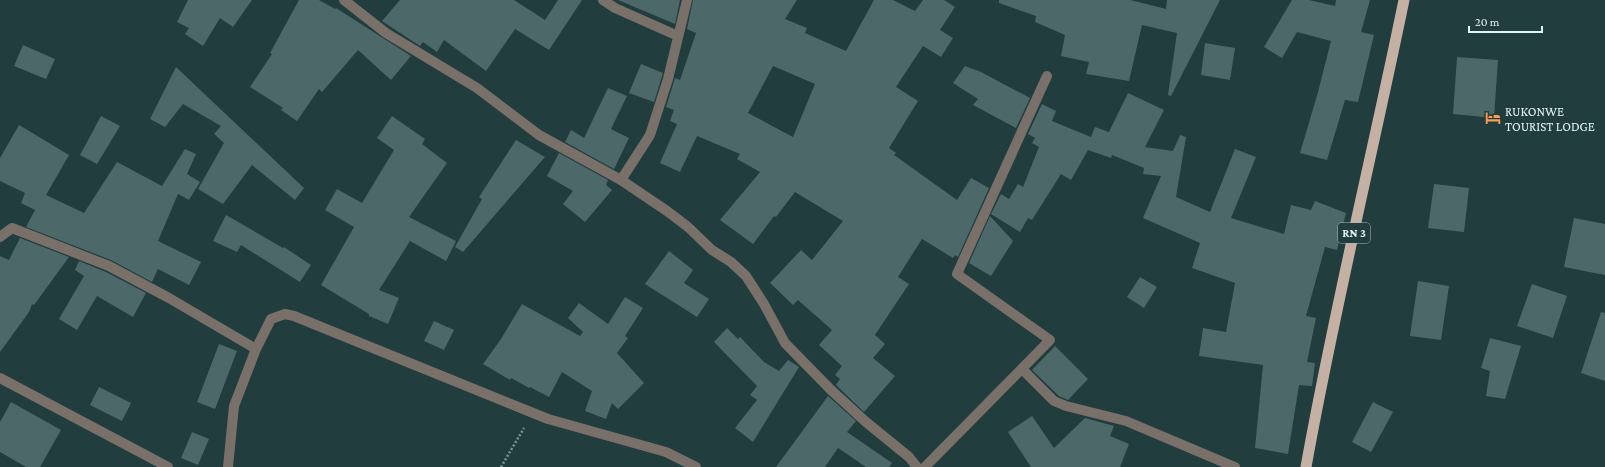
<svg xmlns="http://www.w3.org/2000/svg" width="1605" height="467" viewBox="0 0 1605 467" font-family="'Crimson Pro',serif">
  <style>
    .building { fill: #4c6869; fill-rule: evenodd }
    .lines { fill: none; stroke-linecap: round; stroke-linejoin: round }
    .path { stroke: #7c9293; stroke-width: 2.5; stroke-dasharray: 2 2; stroke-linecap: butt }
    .minor { stroke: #79706a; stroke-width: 10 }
    .trunk { stroke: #c5b1a4; stroke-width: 11 }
    .labels { text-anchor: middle; stroke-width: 3.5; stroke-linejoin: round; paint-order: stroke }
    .shield { fill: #223d3e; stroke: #aabcbd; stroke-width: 1 }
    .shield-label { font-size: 12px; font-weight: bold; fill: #e4f3f4 }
    .poi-label { font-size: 13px; fill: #e4f3f4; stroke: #223d3e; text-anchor: start }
  </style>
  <rect width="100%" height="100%" fill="#223d3e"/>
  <path class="building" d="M 188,0 L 252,0 L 233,27 L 220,18 L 203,46 L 185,34 L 189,28 L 177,22 Z
    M 299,0 L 319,0 L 335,9 L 336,8 L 411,56 L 391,80 L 358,50 L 322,92 L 319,89 L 297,121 L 281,110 L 283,108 L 250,87 L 272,54 L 270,53 Z
    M 400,0 L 514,0 L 545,20 L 558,0 L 582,0 L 549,50 L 515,29 L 486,71 L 444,40 L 437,52 L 423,42 L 420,46 L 382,21 Z
    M 618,0 L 680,0 L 675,24 Z
    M 693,0 L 797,0 L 785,19 L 807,28 L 805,33 L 846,51 L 874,0 L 893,0 L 915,11 L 923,0 L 944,0 L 955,7 L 940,30 L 953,38 L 941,57 L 923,46 L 896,87 L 918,101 L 889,148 L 896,153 L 894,155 L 957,200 L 971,178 L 989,188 L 958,257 L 955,255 L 953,258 L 922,239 L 898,277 L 909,284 L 875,335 L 885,344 L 873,358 L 895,376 L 864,412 L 836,385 L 840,379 L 835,375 L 842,366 L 819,345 L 832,330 L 798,300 L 793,305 L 770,283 L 801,250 L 812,260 L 843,221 L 795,192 L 776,217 L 774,216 L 753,244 L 720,220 L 760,172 L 737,159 L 740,154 L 697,136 L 680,172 L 660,163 L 677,124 L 670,121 L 674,110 L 666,107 L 675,78 L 680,80 L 696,33 L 687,29 ZM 773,66 L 815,84 L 793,137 L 748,113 Z
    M 999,0 L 1130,0 L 1166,9 L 1167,0 L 1220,0 L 1171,96 L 1168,95 L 1177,33 L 1142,25 L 1129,81 L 1086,74 L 1089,62 L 1061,56 L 1065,35 L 1035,22 L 1036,16 L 999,3 Z
    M 1292,0 L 1309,0 L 1335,6 L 1336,0 L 1370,0 L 1361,32 L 1374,35 L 1358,102 L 1345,100 L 1327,160 L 1300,153 L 1318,92 L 1331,41 L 1297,32 L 1282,58 L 1264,47 Z
    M 1205,43 L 1235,48 L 1230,80 L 1201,75 Z
    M 23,45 L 55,59 L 46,79 L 14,66 Z
    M 1457,57 L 1498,60 L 1494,118 L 1453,114 Z
    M 641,64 L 663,73 L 654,102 L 629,93 Z
    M 965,66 L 981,72 L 1030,98 L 1016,128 L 973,105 L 978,99 L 953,83 Z
    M 176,67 L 304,188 L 295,200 L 252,165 L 223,204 L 198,189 L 224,143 L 214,134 L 221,126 L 183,104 L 165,127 L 150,119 Z
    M 608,88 L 627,96 L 611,129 L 629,138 L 614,169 L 565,142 L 571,130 L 584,138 Z
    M 1128,93 L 1164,110 L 1145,147 L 1173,151 L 1180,135 L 1186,137 L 1176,197 L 1210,212 L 1235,149 L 1256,157 L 1231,218 L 1284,234 L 1291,205 L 1311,210 L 1315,201 L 1346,213 L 1337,250 L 1325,247 L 1306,316 L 1316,318 L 1307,362 L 1315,363 L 1312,386 L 1299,385 L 1288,454 L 1255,448 L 1263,365 L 1199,356 L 1203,328 L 1226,332 L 1235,283 L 1192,268 L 1200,243 L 1143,218 L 1161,176 L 1143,174 L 1144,168 L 1112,155 L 1111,158 L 1088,150 L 1071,180 L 1061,174 L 1032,220 L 1028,218 L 1020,232 L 991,214 L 1001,194 L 1009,199 L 1018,184 L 1023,187 L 1039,147 L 1032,143 L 1035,138 L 1028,134 L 1042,104 L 1056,111 L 1052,121 L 1091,137 L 1095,127 L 1109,132 Z
    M 101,116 L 120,126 L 97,164 L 80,155 Z
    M 392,116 L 425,139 L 422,144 L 447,163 L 409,217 L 456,241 L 446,261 L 410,241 L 379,290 L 399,298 L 388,324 L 369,316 L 369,314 L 321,285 L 354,227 L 325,210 L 337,189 L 362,203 L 394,150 L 377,138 Z
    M 19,125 L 69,155 L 46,195 L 84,213 L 117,162 L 162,186 L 185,149 L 196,154 L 187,174 L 200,182 L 189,200 L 178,194 L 158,241 L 201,262 L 189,285 L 158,269 L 152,282 L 111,260 L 26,227 L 35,210 L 21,203 L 25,193 L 0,181 L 0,158 Z
    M 516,140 L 545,157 L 463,252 L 455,247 L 482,199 L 479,197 Z
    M 559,153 L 608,180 L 606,185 L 612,190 L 585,222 L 563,204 L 573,191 L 547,176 Z
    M 1434,184 L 1469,188 L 1464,232 L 1428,228 Z
    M 226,215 L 283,248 L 284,247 L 311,265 L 300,282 L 241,245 L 237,252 L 213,241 Z
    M 990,216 L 1013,241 L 991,276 L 969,263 Z
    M 1574,218 L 1605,224 L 1605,275 L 1564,267 Z
    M 20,238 L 69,257 L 34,305 L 32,304 L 29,312 L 0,352 L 0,256 L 9,260 Z
    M 669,251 L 693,270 L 684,283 L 709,299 L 697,317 L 645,284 Z
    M 79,261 L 106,272 L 146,293 L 133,317 L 97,296 L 77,330 L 59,319 L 84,276 L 75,270 Z
    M 1140,277 L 1157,287 L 1144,308 L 1127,297 Z
    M 1418,281 L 1449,286 L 1441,340 L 1410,336 Z
    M 1532,284 L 1567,296 L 1553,338 L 1517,326 Z
    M 625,297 L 643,308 L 625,336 L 628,338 L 617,353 L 644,383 L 618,409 L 612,403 L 606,419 L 585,411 L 592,391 L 562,372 L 549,397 L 530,387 L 529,388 L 511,378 L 510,380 L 483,364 L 501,339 L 522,304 L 580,336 L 583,332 L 568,318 L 579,303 L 608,324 Z
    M 1601,312 L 1605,313 L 1605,381 L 1581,373 Z
    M 434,321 L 454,330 L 444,350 L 424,341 Z
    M 727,328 L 738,339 L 740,337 L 764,362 L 779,371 L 788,360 L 799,367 L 753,442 L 735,428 L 757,400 L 750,395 L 757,386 L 714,342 Z
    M 1490,338 L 1521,346 L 1505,399 L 1486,396 L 1490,371 L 1481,368 Z
    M 219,344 L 237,351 L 215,409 L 197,402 Z
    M 1055,346 L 1088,379 L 1068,400 L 1059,396 L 1032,370 Z
    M 99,387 L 131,403 L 122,421 L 90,405 Z
    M 828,396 L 856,421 L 847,432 L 892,463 L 889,467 L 866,467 L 838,448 L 825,467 L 776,467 Z
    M 11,402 L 61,430 L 40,467 L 26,467 L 0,452 L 0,422 Z
    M 1373,402 L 1393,412 L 1371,452 L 1352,442 Z
    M 1032,416 L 1054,448 L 1085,418 L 1114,426 L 1110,436 L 1129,444 L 1120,467 L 1031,467 L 1008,432 Z
    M 192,432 L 209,439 L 198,465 L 181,458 Z"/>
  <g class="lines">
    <path class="path" d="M 501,467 L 524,428"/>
    <path class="minor" d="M 344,0 L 386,33 L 477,88 L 539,135 L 621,180 L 667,211 L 688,227 L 712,250 L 731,262 L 746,276 L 764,304 L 785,343 L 831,390 L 866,422 L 909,457 L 917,467
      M 603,0 L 615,8 L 678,36
      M 621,180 L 650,135 L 668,79 L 687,0
      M 0,237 L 12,228 L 109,266 L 169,298 L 256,349
      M 1022,369 L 1054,401 L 1066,406 L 1126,421 L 1235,467
      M 0,378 L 168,467
      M 228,467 L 234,406 L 256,349 L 271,319 L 285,314 L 294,316 L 548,419 L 666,452 L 696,467
      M 925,467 L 1050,340 L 957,274 L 1047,76"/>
    <path class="trunk" d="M 1306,467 C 1334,310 1372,156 1404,0"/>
  </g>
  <defs>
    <g id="hotel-bare" transform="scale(1.2)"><path d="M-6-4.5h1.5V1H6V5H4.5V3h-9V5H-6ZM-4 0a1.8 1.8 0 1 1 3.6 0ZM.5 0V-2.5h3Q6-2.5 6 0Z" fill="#fc9d53" stroke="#223d3e" stroke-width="2.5" paint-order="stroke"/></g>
  </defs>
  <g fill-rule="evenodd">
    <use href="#hotel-bare" x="1493" y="118"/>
  </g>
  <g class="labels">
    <rect class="shield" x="1338" y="223" width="32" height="20" rx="3"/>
    <g class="shield-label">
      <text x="1354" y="237">RN 3</text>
    </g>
    <g class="poi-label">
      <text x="1505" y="116">RUKONWE<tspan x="1505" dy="15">TOURIST LODGE</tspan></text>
    </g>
  </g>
  <path d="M1469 26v6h73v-6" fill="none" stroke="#e4f3f4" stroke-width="2"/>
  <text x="1475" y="26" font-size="12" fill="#e4f3f4" stroke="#223d3e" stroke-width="3" paint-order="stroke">20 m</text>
</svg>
